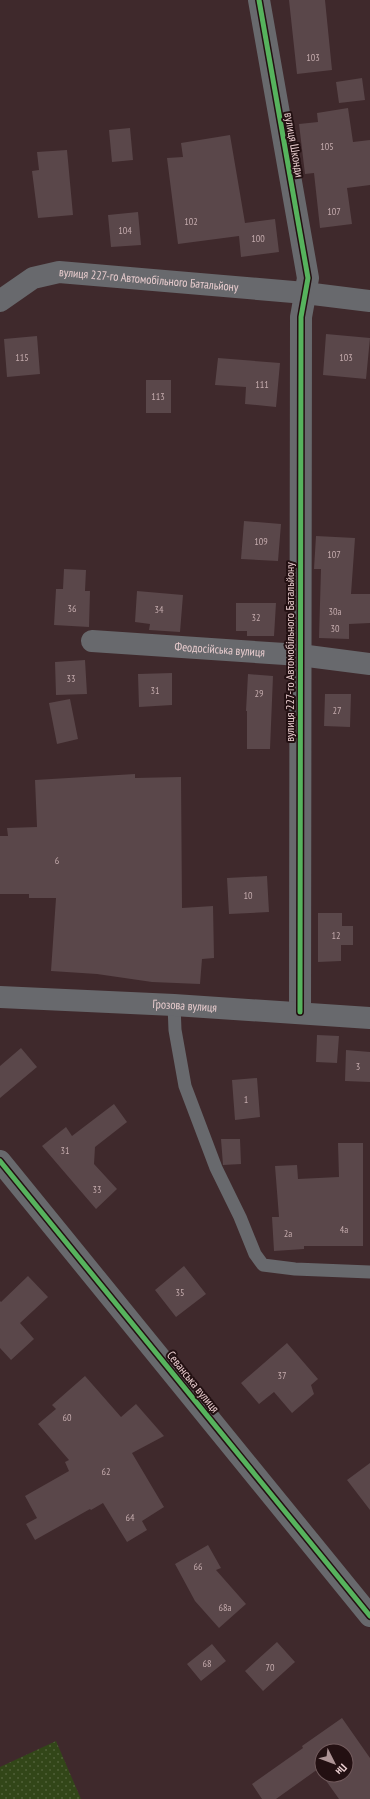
<svg xmlns="http://www.w3.org/2000/svg" width="370" height="1799" viewBox="0 0 370 1799" font-family="'PT Sans Narrow',sans-serif">
  <style>
    .garden { fill: url(#garden-dots) }
    .building { fill: #5a474a }
    .lines { fill: none; stroke-linecap: round; stroke-linejoin: round }
    .service { stroke: #68696d; stroke-width: 13 }
    .minor { stroke: #68696d; stroke-width: 22 }
    .cycleway-casing { stroke: #231012; stroke-width: 8 }
    .cycleway { stroke: #56b35d; stroke-width: 5 }
    .labels { text-anchor: middle; stroke-width: 4; stroke-linejoin: round; paint-order: stroke }
    .number-label { font-size: 10px; fill: #c4abad }
    .street-label { font-size: 12px; fill: #e8ccce; stroke: #231012 }
  </style>
  <defs>
    <pattern id="garden-dots" width="8" height="8" patternUnits="userSpaceOnUse"><rect width="8" height="8" fill="#324618"/><path d="M2 2h.1M6 6h.1" fill="none" stroke="#506038" stroke-width="1.8" stroke-linecap="round"/></pattern>
  </defs>
  <rect width="100%" height="100%" fill="#3f292c"/>
  <path class="garden" d="M 56,1741 L 81,1799 L 0,1799 L 0,1767 Z"/>
  <path class="building" d="M 289,0 L 325,0 L 332,70 L 297,74 Z
    M 362,78 L 365,100 L 339,103 L 336,82 Z
    M 348,108 L 353,142 L 370,140 L 370,185 L 347,188 L 352,224 L 320,228 L 314,173 L 305,174 L 299,124 L 318,122 L 317,113 Z
    M 130,128 L 133,160 L 112,162 L 109,130 Z
    M 230,135 L 245,223 L 275,219 L 279,252 L 241,257 L 239,236 L 178,244 L 167,158 L 183,157 L 181,143 Z
    M 67,150 L 73,215 L 38,218 L 32,171 L 39,170 L 37,152 Z
    M 138,212 L 141,245 L 111,247 L 108,215 Z
    M 326,334 L 370,338 L 366,379 L 323,375 Z
    M 37,336 L 40,374 L 7,377 L 4,339 Z
    M 218,358 L 280,363 L 276,407 L 245,404 L 246,387 L 215,385 Z
    M 146,380 L 171,380 L 171,413 L 146,413 Z
    M 244,521 L 281,524 L 278,561 L 241,559 Z
    M 316,536 L 355,538 L 351,594 L 370,594 L 370,623 L 349,624 L 349,639 L 319,638 L 321,569 L 314,569 Z
    M 64,569 L 86,570 L 85,591 L 90,591 L 89,627 L 54,625 L 56,589 L 63,589 Z
    M 137,591 L 183,595 L 180,632 L 149,630 L 150,624 L 135,622 Z
    M 236,603 L 276,603 L 274,636 L 247,636 L 247,631 L 236,631 Z
    M 85,660 L 87,694 L 56,695 L 55,662 Z
    M 172,673 L 172,705 L 139,707 L 138,674 Z
    M 248,674 L 273,676 L 270,749 L 247,749 L 247,711 L 246,711 Z
    M 325,694 L 351,694 L 350,727 L 324,726 Z
    M 70,699 L 78,739 L 57,744 L 49,703 Z
    M 135,774 L 135,778 L 181,777 L 182,908 L 213,906 L 214,958 L 202,959 L 200,984 L 152,982 L 97,974 L 51,971 L 56,898 L 29,898 L 29,894 L 0,894 L 0,836 L 8,836 L 7,828 L 37,827 L 35,780 Z
    M 267,876 L 269,912 L 229,914 L 227,878 Z
    M 318,913 L 342,913 L 342,926 L 353,926 L 353,945 L 341,945 L 341,961 L 318,962 Z
    M 317,1035 L 339,1036 L 337,1063 L 316,1062 Z
    M 21,1048 L 37,1067 L 0,1098 L 0,1066 Z
    M 346,1050 L 370,1052 L 370,1082 L 345,1081 Z
    M 257,1078 L 260,1117 L 235,1120 L 232,1080 Z
    M 114,1104 L 127,1122 L 95,1147 L 94,1164 L 117,1189 L 96,1209 L 42,1146 L 66,1127 L 72,1136 Z
    M 221,1139 L 240,1139 L 241,1164 L 223,1165 Z
    M 338,1143 L 363,1143 L 363,1246 L 304,1246 L 304,1249 L 274,1251 L 272,1217 L 279,1217 L 275,1166 L 297,1165 L 298,1179 L 339,1177 Z
    M 184,1266 L 206,1294 L 176,1317 L 155,1290 Z
    M 28,1276 L 48,1297 L 20,1323 L 34,1339 L 11,1360 L 0,1348 L 0,1301 L 1,1302 Z
    M 287,1343 L 318,1379 L 311,1385 L 314,1394 L 292,1413 L 274,1392 L 259,1404 L 241,1383 Z
    M 85,1376 L 121,1417 L 136,1404 L 164,1436 L 132,1453 L 164,1507 L 142,1521 L 147,1530 L 127,1542 L 103,1503 L 91,1510 L 90,1509 L 35,1540 L 26,1524 L 37,1518 L 25,1496 L 69,1471 L 65,1462 L 69,1460 L 38,1424 L 56,1409 L 52,1405 Z
    M 370,1463 L 370,1510 L 347,1480 Z
    M 208,1545 L 221,1568 L 216,1570 L 246,1604 L 219,1628 L 195,1601 L 175,1564 Z
    M 277,1642 L 295,1662 L 263,1691 L 245,1671 Z
    M 212,1644 L 226,1661 L 201,1681 L 187,1664 Z
    M 342,1718 L 370,1758 L 370,1799 L 339,1799 L 322,1775 L 346,1775 L 346,1751 L 322,1751 L 322,1775 L 318,1769 L 276,1799 L 262,1799 L 252,1784 L 303,1748 L 302,1746 Z"/>
  <g class="lines">
    <path class="service" d="M 174,1005 L 175,1030 L 185,1086 L 216,1168 L 240,1217 L 255,1254 L 263,1265 L 295,1269 L 370,1272"/>
    <g class="minor">
      <path d="M 259,0 L 308,278 L 301,317 L 300,1012"/>
      <path id="s1" d="M 0,301 L 33,278 L 59,272 L 305,293 L 370,301"/>
      <path id="s2" d="M 92,641 L 300,655 L 370,664"/>
      <path id="s3" d="M 0,997 L 174,1005 L 370,1018"/>
      <path d="M 0,1161 L 370,1616"/>
    </g>
    <g class="cycleway-casing">
      <path id="cycleway" d="M 259,0 L 308,278 L 301,317 L 300,1012
        M 0,1161 L 370,1616"/>
    </g>
    <use href="#cycleway" class="cycleway"/>
  </g>
  <g class="labels">
    <g class="number-label">
      <text x="313" y="61">103</text>
      <text x="327" y="150">105</text>
      <text x="334" y="215">107</text>
      <text x="191" y="225">102</text>
      <text x="125" y="234">104</text>
      <text x="258" y="242">100</text>
      <text x="22" y="361">115</text>
      <text x="346" y="361">103</text>
      <text x="262" y="388">111</text>
      <text x="158" y="400">113</text>
      <text x="261" y="545">109</text>
      <text x="334" y="558">107</text>
      <text x="72" y="612">36</text>
      <text x="159" y="613">34</text>
      <text x="335" y="615">30а</text>
      <text x="256" y="621">32</text>
      <text x="335" y="632">30</text>
      <text x="71" y="682">33</text>
      <text x="155" y="694">31</text>
      <text x="259" y="697">29</text>
      <text x="337" y="714">27</text>
      <text x="57" y="864">6</text>
      <text x="248" y="899">10</text>
      <text x="336" y="939">12</text>
      <text x="358" y="1070">3</text>
      <text x="246" y="1103">1</text>
      <text x="65" y="1154">31</text>
      <text x="97" y="1193">33</text>
      <text x="344" y="1233">4а</text>
      <text x="288" y="1237">2а</text>
      <text x="180" y="1296">35</text>
      <text x="282" y="1379">37</text>
      <text x="67" y="1421">60</text>
      <text x="106" y="1475">62</text>
      <text x="130" y="1521">64</text>
      <text x="198" y="1570">66</text>
      <text x="225" y="1611">68а</text>
      <text x="207" y="1667">68</text>
      <text x="270" y="1671">70</text>
    </g>
    <g class="street-label">
      <text transform="translate(294 145) rotate(80)" y="4">вулиця Шконди</text>
      <text dy="4" stroke="none"><textPath href="#s1" startOffset="157">вулиця 227-го Автомобільного Батальйону</textPath></text>
      <text dy="4" stroke="none"><textPath href="#s2" startOffset="128">Феодосійська вулиця</textPath></text>
      <text transform="translate(290 652) rotate(-90)" y="4">вулиця 227-го Автомобільного Батальйону</text>
      <text dy="4" stroke="none"><textPath href="#s3" startOffset="185">Грозова вулиця</textPath></text>
      <text transform="translate(193 1382) rotate(51)" y="4">Севанська вулиця</text>
    </g>
  </g>
  <g transform="translate(334 1763) rotate(132)"><circle r="19" fill="#231012" stroke="#725b5d"/>
  <path d="M0-3L7 15L0 10L-7 15Z" fill="#ad9395"/>
  <text y="-6" font-size="11" font-weight="bold" text-anchor="middle" fill="#e8ccce">Пн</text>
  </g>
</svg>
